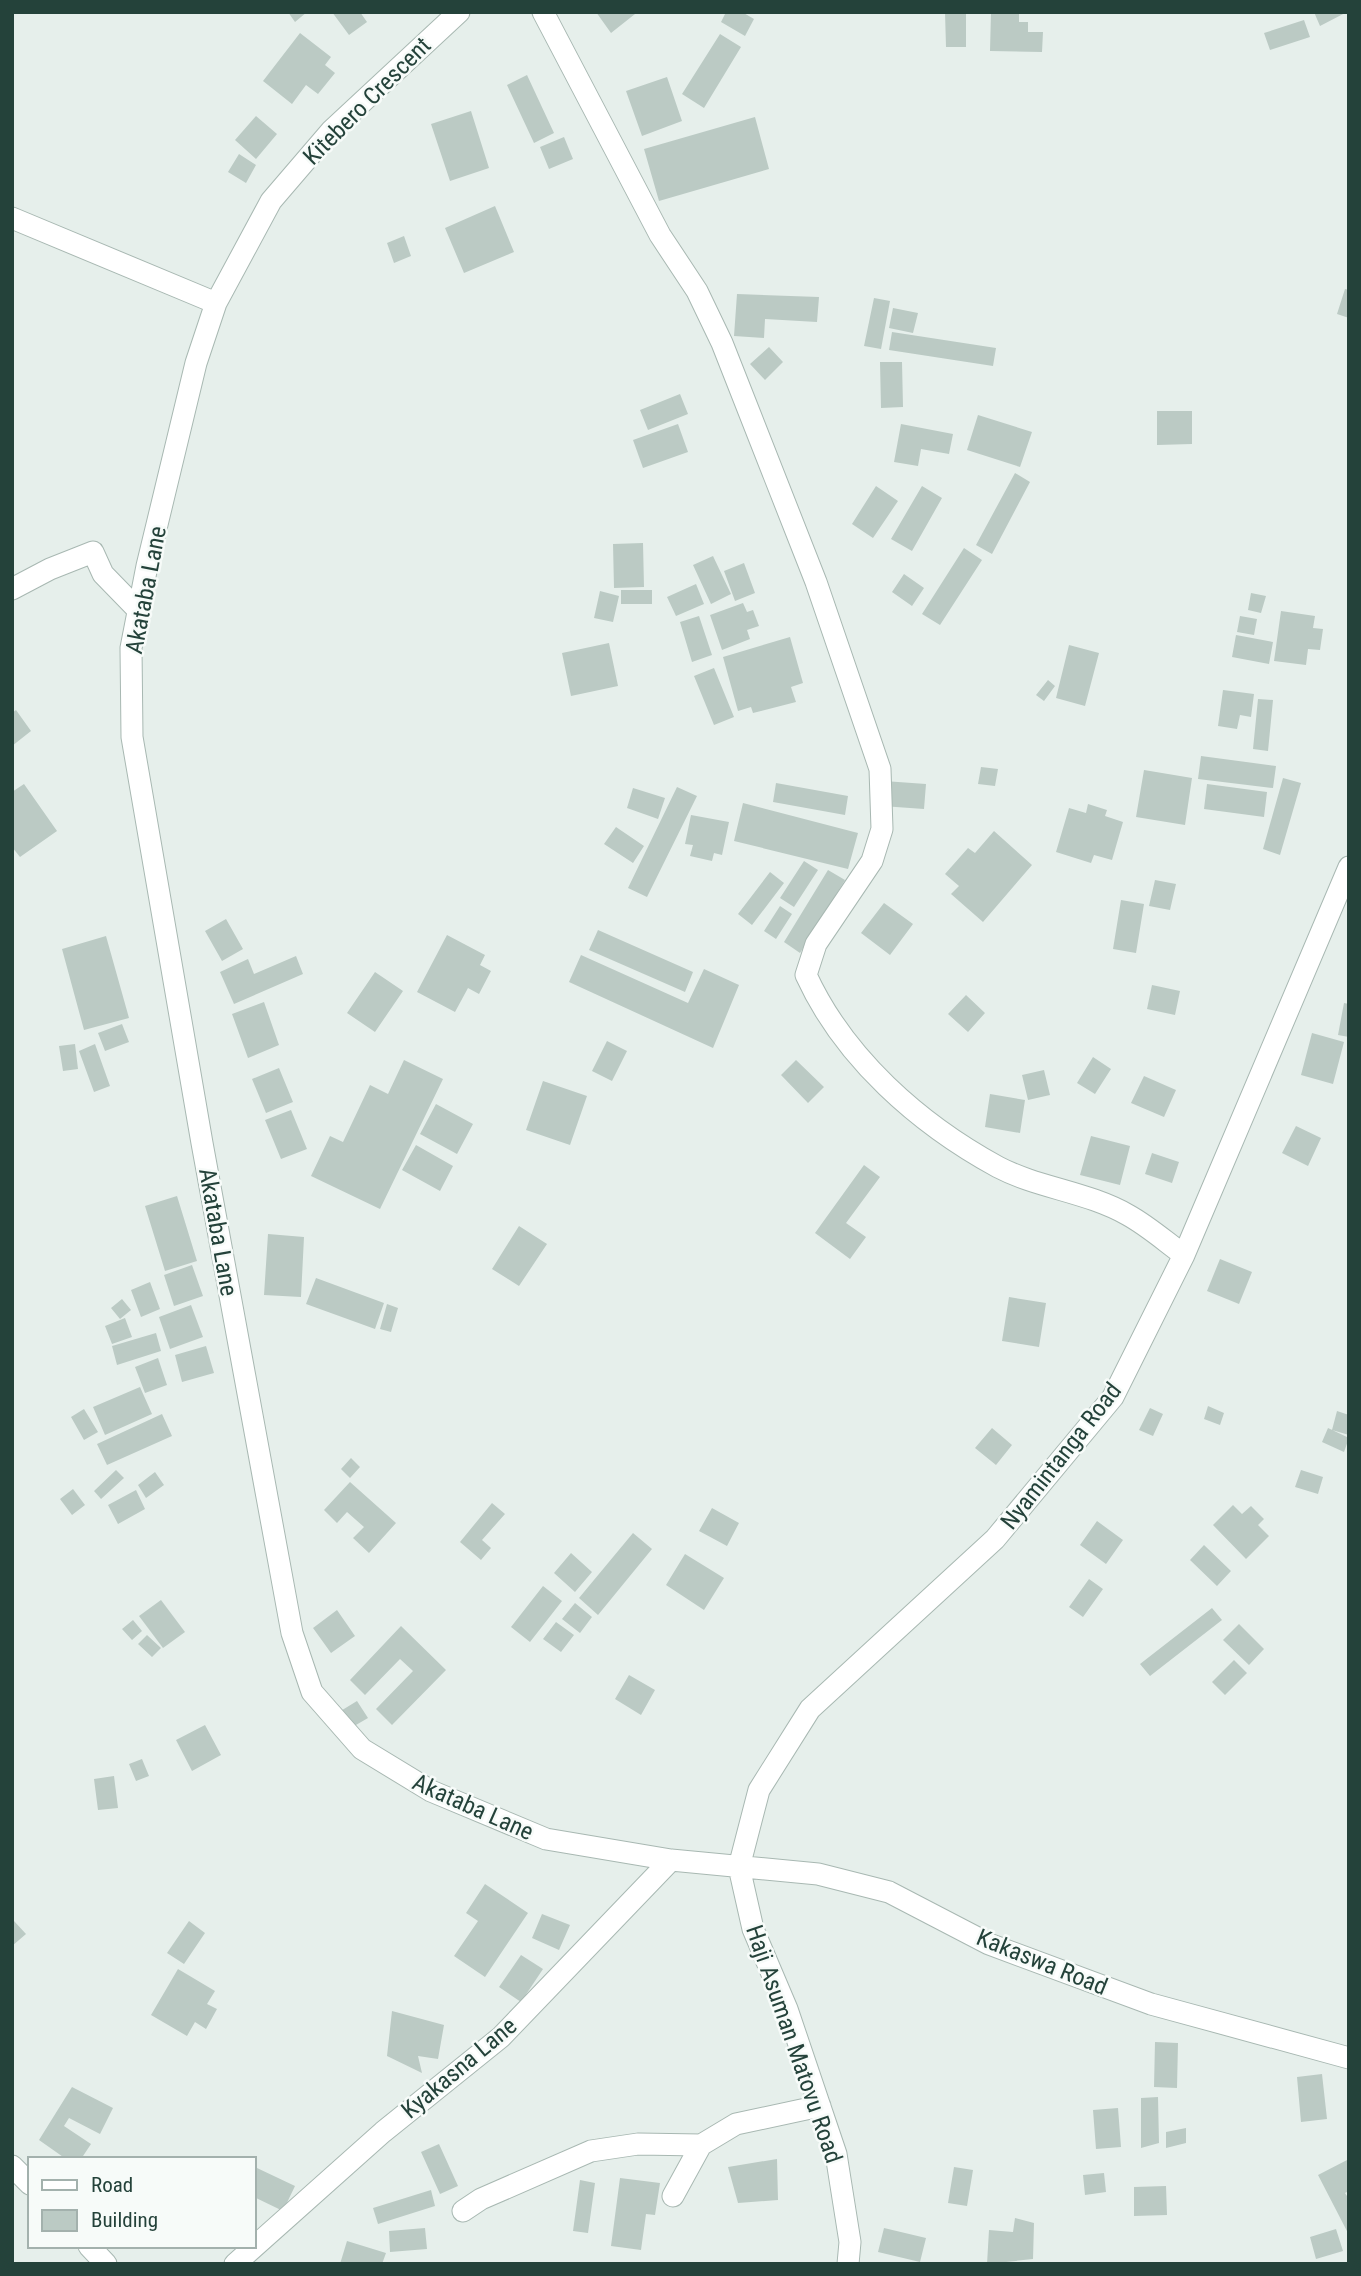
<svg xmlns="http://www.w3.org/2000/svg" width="1361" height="2276" viewBox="0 0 1361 2276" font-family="'Roboto Condensed',sans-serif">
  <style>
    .building { fill: #bbcac4 }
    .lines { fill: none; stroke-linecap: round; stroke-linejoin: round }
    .minor-casing { stroke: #a8b8b2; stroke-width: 23 }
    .minor { stroke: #fff; stroke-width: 21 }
    .labels { text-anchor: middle; stroke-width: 5; stroke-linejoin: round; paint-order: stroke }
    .street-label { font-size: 24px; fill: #24423a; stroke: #f7fbf9 }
  </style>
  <rect width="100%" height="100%" fill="#e6efeb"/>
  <path class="building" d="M 288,12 L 307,12 L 295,22 Z
    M 332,12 L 360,12 L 367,22 L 349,35 Z
    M 596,12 L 634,12 L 635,14 L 611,33 Z
    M 726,12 L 742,12 L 754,19 L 745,36 L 721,22 Z
    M 945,12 L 966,12 L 966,47 L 946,47 Z
    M 991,12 L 1019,12 L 1019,22 L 1028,22 L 1028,32 L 1043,32 L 1042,52 L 990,51 Z
    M 1314,12 L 1347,12 L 1320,26 Z
    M 1304,20 L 1310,37 L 1270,50 L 1264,33 Z
    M 300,33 L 331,57 L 325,65 L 335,73 L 318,94 L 306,85 L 292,104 L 263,81 Z
    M 720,34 L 741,47 L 704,108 L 682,94 Z
    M 527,75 L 554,133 L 534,143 L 507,85 Z
    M 667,77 L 682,121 L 642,136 L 626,91 Z
    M 471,111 L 489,168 L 450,181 L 431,124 Z
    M 256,116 L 277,134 L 256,159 L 235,140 Z
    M 755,117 L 769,169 L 659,201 L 644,149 Z
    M 564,137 L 573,159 L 549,169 L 540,147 Z
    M 239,154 L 256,165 L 246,183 L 228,172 Z
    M 495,206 L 514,252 L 464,273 L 445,228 Z
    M 404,236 L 411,256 L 394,263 L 387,243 Z
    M 1345,289 L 1349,290 L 1349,318 L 1337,314 Z
    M 737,294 L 819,297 L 817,322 L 765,319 L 764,338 L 734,336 Z
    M 874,298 L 890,301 L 881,349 L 864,346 Z
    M 893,308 L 918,313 L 913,333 L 889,328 Z
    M 892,332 L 996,348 L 993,366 L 889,350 Z
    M 769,347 L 783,362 L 765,380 L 750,364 Z
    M 880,362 L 902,362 L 903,407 L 881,408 Z
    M 680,394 L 688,414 L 648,430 L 640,410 Z
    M 1157,411 L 1192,411 L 1192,444 L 1157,445 Z
    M 978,415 L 1032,432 L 1020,467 L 967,450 Z
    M 678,424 L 688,452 L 643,468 L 633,440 Z
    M 901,424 L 953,434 L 949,454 L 921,449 L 918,466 L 894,462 Z
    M 1015,473 L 1030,482 L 992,554 L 976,545 Z
    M 876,486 L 898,501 L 873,538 L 852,524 Z
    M 922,486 L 942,498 L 912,551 L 891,539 Z
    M 643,543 L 644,587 L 614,588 L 613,544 Z
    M 964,548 L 982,560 L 940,625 L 922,614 Z
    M 713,556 L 731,594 L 711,604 L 693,565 Z
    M 744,563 L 755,593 L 735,601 L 724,571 Z
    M 904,574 L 924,588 L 912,606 L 892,592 Z
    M 696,584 L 704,604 L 676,616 L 667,597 Z
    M 621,590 L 652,590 L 652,604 L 621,604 Z
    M 600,591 L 619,596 L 613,622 L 594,618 Z
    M 1251,593 L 1266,596 L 1261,613 L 1248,610 Z
    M 743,603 L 747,612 L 753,610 L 759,626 L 747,630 L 750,639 L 722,650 L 710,615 Z
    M 1281,611 L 1315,616 L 1313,628 L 1323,629 L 1320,650 L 1308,649 L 1306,665 L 1274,661 Z
    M 699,616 L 712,655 L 692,662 L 680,622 Z
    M 1240,616 L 1257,619 L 1254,635 L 1237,632 Z
    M 1236,635 L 1273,642 L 1269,664 L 1232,657 Z
    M 790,637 L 803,683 L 791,687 L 796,702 L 753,713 L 751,707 L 738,711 L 723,657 Z
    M 609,643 L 618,686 L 571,696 L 562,653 Z
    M 1069,645 L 1099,653 L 1085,706 L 1056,698 Z
    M 714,668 L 734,717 L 714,725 L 694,676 Z
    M 1048,680 L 1055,686 L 1044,701 L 1036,695 Z
    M 1223,690 L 1254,694 L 1251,717 L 1240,715 L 1237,729 L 1218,726 Z
    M 1258,699 L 1273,700 L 1268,751 L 1253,749 Z
    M 16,710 L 31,731 L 12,746 L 12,713 Z
    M 1201,756 L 1276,766 L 1273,788 L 1198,779 Z
    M 981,767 L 998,769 L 995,786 L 978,784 Z
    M 1144,770 L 1192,778 L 1185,825 L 1136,817 Z
    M 1283,778 L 1301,783 L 1280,855 L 1263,849 Z
    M 884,781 L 926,784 L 924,809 L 882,806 Z
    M 776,783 L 848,796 L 845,815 L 773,802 Z
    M 24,784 L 57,831 L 20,857 L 12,847 L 12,792 Z
    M 1207,784 L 1267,792 L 1264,817 L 1204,809 Z
    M 677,787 L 697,796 L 647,897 L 628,888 Z
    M 633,788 L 665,798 L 658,819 L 627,808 Z
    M 743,803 L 858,833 L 848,869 L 734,841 Z
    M 1088,804 L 1107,810 L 1105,816 L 1123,822 L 1112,860 L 1094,855 L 1091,863 L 1056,852 L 1069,808 L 1086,813 Z
    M 691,815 L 729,822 L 722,855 L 714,853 L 712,861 L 690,856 L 693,845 L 685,844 Z
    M 616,827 L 644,846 L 633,863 L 604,844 Z
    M 994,831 L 1032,865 L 983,922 L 951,894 L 959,886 L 945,874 L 968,848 L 975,853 Z
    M 804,861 L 818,870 L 794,907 L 780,898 Z
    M 828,870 L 845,880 L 800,953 L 784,942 Z
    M 770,872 L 784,883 L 752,925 L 738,914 Z
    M 1155,880 L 1176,884 L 1170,910 L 1149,906 Z
    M 1121,900 L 1144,904 L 1136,953 L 1113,949 Z
    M 884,903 L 913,924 L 890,955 L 861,933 Z
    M 780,906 L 792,914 L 776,939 L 764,931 Z
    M 226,919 L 243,949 L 222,961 L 205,931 Z
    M 598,930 L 693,972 L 685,992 L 589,950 Z
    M 447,935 L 485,955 L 480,965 L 491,971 L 479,994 L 468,988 L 455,1012 L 417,992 Z
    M 106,936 L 129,1018 L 84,1030 L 62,949 Z
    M 581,955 L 688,1003 L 704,969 L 739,985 L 713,1048 L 569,982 Z
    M 296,956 L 303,974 L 234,1004 L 220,972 L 248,959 L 254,974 Z
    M 375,972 L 403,991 L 375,1032 L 347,1013 Z
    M 1152,985 L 1180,991 L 1175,1015 L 1147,1009 Z
    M 966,995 L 985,1013 L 968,1032 L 948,1014 Z
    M 264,1002 L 279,1045 L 248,1058 L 232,1014 Z
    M 1344,1003 L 1349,1004 L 1349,1037 L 1338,1035 Z
    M 122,1024 L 129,1042 L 105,1051 L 98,1033 Z
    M 1312,1033 L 1344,1042 L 1333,1084 L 1301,1075 Z
    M 607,1041 L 627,1051 L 612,1081 L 592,1071 Z
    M 75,1044 L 78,1069 L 63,1071 L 59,1046 Z
    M 95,1044 L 110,1086 L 94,1092 L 79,1051 Z
    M 1093,1057 L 1111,1069 L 1095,1094 L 1077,1083 Z
    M 404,1060 L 443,1079 L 380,1209 L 311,1176 L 330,1136 L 343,1142 L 370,1085 L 388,1094 Z
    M 796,1060 L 824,1087 L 808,1103 L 781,1075 Z
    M 279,1068 L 293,1102 L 266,1113 L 252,1079 Z
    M 1044,1070 L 1050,1095 L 1028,1100 L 1022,1075 Z
    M 1144,1076 L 1176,1090 L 1164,1117 L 1131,1103 Z
    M 543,1081 L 587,1096 L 570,1145 L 526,1130 Z
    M 990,1094 L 1025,1100 L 1020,1133 L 985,1127 Z
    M 436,1104 L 473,1124 L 457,1154 L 420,1134 Z
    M 291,1110 L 307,1149 L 281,1159 L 265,1120 Z
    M 1296,1126 L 1321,1138 L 1308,1166 L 1282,1153 Z
    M 1091,1136 L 1130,1146 L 1120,1185 L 1080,1175 Z
    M 416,1145 L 453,1166 L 440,1191 L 402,1170 Z
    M 1152,1153 L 1179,1162 L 1172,1183 L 1145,1174 Z
    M 864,1165 L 880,1177 L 846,1223 L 866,1237 L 850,1259 L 815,1233 Z
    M 177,1196 L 197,1261 L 165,1271 L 145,1206 Z
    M 519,1226 L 547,1244 L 519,1286 L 492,1269 Z
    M 268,1234 L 304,1237 L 301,1297 L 264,1295 Z
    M 1220,1259 L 1252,1272 L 1239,1304 L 1207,1291 Z
    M 192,1265 L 203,1296 L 174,1306 L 164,1275 Z
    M 316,1278 L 384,1303 L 375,1329 L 306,1304 Z
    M 150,1282 L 160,1309 L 141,1317 L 131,1290 Z
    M 1009,1297 L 1046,1303 L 1039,1347 L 1002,1341 Z
    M 122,1299 L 131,1310 L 120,1319 L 111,1308 Z
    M 387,1304 L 398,1308 L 391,1332 L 380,1329 Z
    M 191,1305 L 203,1337 L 170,1349 L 159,1317 Z
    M 125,1318 L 132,1337 L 112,1344 L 105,1326 Z
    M 156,1333 L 161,1351 L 117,1365 L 112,1346 Z
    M 206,1346 L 214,1373 L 182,1382 L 175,1355 Z
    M 158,1358 L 167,1385 L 145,1393 L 135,1367 Z
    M 140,1387 L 152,1414 L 105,1435 L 93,1407 Z
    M 1208,1406 L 1224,1413 L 1220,1425 L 1204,1419 Z
    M 1150,1408 L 1163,1414 L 1153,1436 L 1139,1430 Z
    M 84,1409 L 98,1432 L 84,1440 L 71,1417 Z
    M 1337,1411 L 1349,1415 L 1349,1435 L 1332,1430 Z
    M 162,1414 L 172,1436 L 107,1465 L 97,1444 Z
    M 992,1428 L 1012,1445 L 996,1465 L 975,1448 Z
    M 1328,1428 L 1349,1438 L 1344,1452 L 1322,1442 Z
    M 351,1458 L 360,1467 L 350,1478 L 341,1469 Z
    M 116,1470 L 124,1478 L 101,1499 L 94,1491 Z
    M 1301,1470 L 1323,1477 L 1318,1494 L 1295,1487 Z
    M 155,1472 L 164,1485 L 146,1498 L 138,1485 Z
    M 350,1482 L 396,1523 L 369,1553 L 353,1538 L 364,1527 L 347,1512 L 337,1523 L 324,1510 Z
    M 73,1489 L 85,1505 L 72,1515 L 60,1499 Z
    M 136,1490 L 145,1509 L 118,1524 L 108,1505 Z
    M 492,1503 L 505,1514 L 482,1540 L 491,1548 L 481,1560 L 460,1542 Z
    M 1233,1505 L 1242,1514 L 1251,1506 L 1264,1519 L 1258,1525 L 1269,1536 L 1246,1559 L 1213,1525 Z
    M 712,1508 L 739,1523 L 727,1546 L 699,1531 Z
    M 1097,1521 L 1123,1540 L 1106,1564 L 1080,1545 Z
    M 633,1533 L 652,1549 L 598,1615 L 579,1598 Z
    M 1204,1545 L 1231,1571 L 1217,1586 L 1190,1560 Z
    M 571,1553 L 592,1572 L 575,1592 L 554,1573 Z
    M 685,1554 L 724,1578 L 704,1610 L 666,1585 Z
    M 1089,1579 L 1103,1589 L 1083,1617 L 1069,1607 Z
    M 543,1586 L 562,1601 L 530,1642 L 511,1627 Z
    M 161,1600 L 185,1632 L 163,1648 L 139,1616 Z
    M 575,1603 L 592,1617 L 580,1633 L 562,1619 Z
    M 1212,1608 L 1222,1620 L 1150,1676 L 1140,1664 Z
    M 337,1610 L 355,1636 L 331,1653 L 313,1628 Z
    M 133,1620 L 142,1631 L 132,1640 L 122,1629 Z
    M 556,1622 L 574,1635 L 561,1652 L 543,1639 Z
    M 1239,1624 L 1264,1649 L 1249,1665 L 1223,1640 Z
    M 401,1626 L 446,1670 L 392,1725 L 376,1709 L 413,1671 L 400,1659 L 365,1695 L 350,1680 Z
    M 147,1635 L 161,1648 L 152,1657 L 138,1644 Z
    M 1234,1660 L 1247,1673 L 1225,1695 L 1212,1682 Z
    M 629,1675 L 655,1690 L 641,1715 L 615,1699 Z
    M 357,1701 L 368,1718 L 349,1729 L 339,1712 Z
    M 205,1725 L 221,1755 L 192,1771 L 176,1740 Z
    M 142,1759 L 149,1776 L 136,1781 L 129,1764 Z
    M 114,1776 L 118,1808 L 98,1810 L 94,1779 Z
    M 485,1884 L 528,1913 L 485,1977 L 454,1956 L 478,1921 L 466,1913 Z
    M 542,1914 L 570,1925 L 559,1950 L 532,1938 Z
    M 14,1921 L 26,1934 L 12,1946 L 12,1923 Z
    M 189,1921 L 205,1933 L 184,1964 L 167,1953 Z
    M 521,1955 L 543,1969 L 521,2002 L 499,1987 Z
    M 178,1969 L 215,1991 L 207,2004 L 217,2009 L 206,2029 L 195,2022 L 187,2036 L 151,2015 Z
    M 392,2011 L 444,2025 L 438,2059 L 418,2056 L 422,2073 L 387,2056 Z
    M 1155,2042 L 1178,2043 L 1177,2088 L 1154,2087 Z
    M 1322,2074 L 1327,2119 L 1301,2122 L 1297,2077 Z
    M 72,2087 L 113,2108 L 100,2134 L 69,2118 L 64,2126 L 91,2144 L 81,2159 L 66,2159 L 39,2140 Z
    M 1158,2097 L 1159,2143 L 1141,2148 L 1141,2098 Z
    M 1118,2108 L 1121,2147 L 1096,2149 L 1093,2110 Z
    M 1186,2128 L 1186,2143 L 1166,2148 L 1166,2132 Z
    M 439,2144 L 458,2186 L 440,2194 L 421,2152 Z
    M 777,2159 L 778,2200 L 738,2203 L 728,2167 Z
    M 1349,2159 L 1349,2191 L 1345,2193 L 1349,2199 L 1349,2235 L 1318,2175 Z
    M 954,2167 L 973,2170 L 967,2206 L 948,2203 Z
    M 257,2168 L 295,2186 L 283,2211 L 254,2197 L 254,2175 Z
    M 1104,2173 L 1106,2192 L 1085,2195 L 1083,2175 Z
    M 620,2178 L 660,2183 L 655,2215 L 646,2214 L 641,2250 L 611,2246 Z
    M 580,2180 L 595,2183 L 588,2233 L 573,2231 Z
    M 1166,2186 L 1167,2215 L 1134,2216 L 1134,2187 Z
    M 431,2190 L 435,2206 L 378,2224 L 373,2208 Z
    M 1015,2218 L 1034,2223 L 1033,2259 L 987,2264 L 989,2230 L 1013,2232 Z
    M 425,2228 L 427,2249 L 390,2252 L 389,2231 Z
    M 884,2228 L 926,2238 L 920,2262 L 878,2252 Z
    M 1336,2229 L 1343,2251 L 1316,2259 L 1310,2237 Z
    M 347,2241 L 386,2253 L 382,2264 L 340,2264 Z"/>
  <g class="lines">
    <g class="minor-casing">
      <path id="minor" d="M 459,12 L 331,131 L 271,201 L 216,303 L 196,363 L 147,566 L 131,648 L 132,737 L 202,1143 L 292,1633 L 312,1692 L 362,1749 L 431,1791 L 546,1839 L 671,1860 L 818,1874 L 889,1892 L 989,1944 L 1151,2004 L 1349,2058
        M 543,12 L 660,235 L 697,291 L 722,343 L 816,582 L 880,769 L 882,829 L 872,861 L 816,944 L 806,975 C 844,1058 919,1124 998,1167 C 1038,1188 1088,1192 1128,1215 C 1148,1226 1166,1242 1184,1255
        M 12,218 L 216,303
        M 12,589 L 50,569 L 93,552 L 103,574 L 139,611
        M 12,2166 L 30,2184
        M 673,2196 L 701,2145 L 736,2124 L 820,2106
        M 463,2211 L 481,2199 L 591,2151 L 638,2144 L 701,2145
        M 89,2246 L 106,2264
        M 235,2264 L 383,2132 L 501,2037 L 671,1860
        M 848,2264 L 850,2242 L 836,2154 L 787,2009 L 753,1929 L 739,1867 L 759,1790 L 810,1709 L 995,1539 L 1113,1397 L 1184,1255 L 1349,867"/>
    </g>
    <use href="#minor" class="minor"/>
  </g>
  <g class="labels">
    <g class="street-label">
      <text transform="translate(367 101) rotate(-45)" y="8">Kitebero Crescent</text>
      <text transform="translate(146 590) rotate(-79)" y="8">Akataba Lane</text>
      <text transform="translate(218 1232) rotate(80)" y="8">Akataba Lane</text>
      <text transform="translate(1061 1456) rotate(-52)" y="8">Nyamintanga Road</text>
      <text transform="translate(473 1807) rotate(24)" y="8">Akataba Lane</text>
      <text transform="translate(1042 1962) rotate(22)" y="8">Kakaswa Road</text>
      <text transform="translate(794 2044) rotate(71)" y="8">Haji Asuman Matovu Road</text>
      <text transform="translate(459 2068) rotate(-40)" y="8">Kyakasna Lane</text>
    </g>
  </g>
  <rect width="1361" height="2276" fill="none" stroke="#24423a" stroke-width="28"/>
  <rect x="28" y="2157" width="228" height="91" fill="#f7fbf9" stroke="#a3b1ad" stroke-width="2"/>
  <rect x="42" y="2180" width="35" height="10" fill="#ffffff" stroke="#a3b1ad" stroke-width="2"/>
  <text x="91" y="2192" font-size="21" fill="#24423a">Road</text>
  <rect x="42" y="2210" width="35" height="21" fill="#bbcac4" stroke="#a3b1ad" stroke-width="2"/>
  <text x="91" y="2227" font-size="21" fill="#24423a">Building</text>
</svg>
